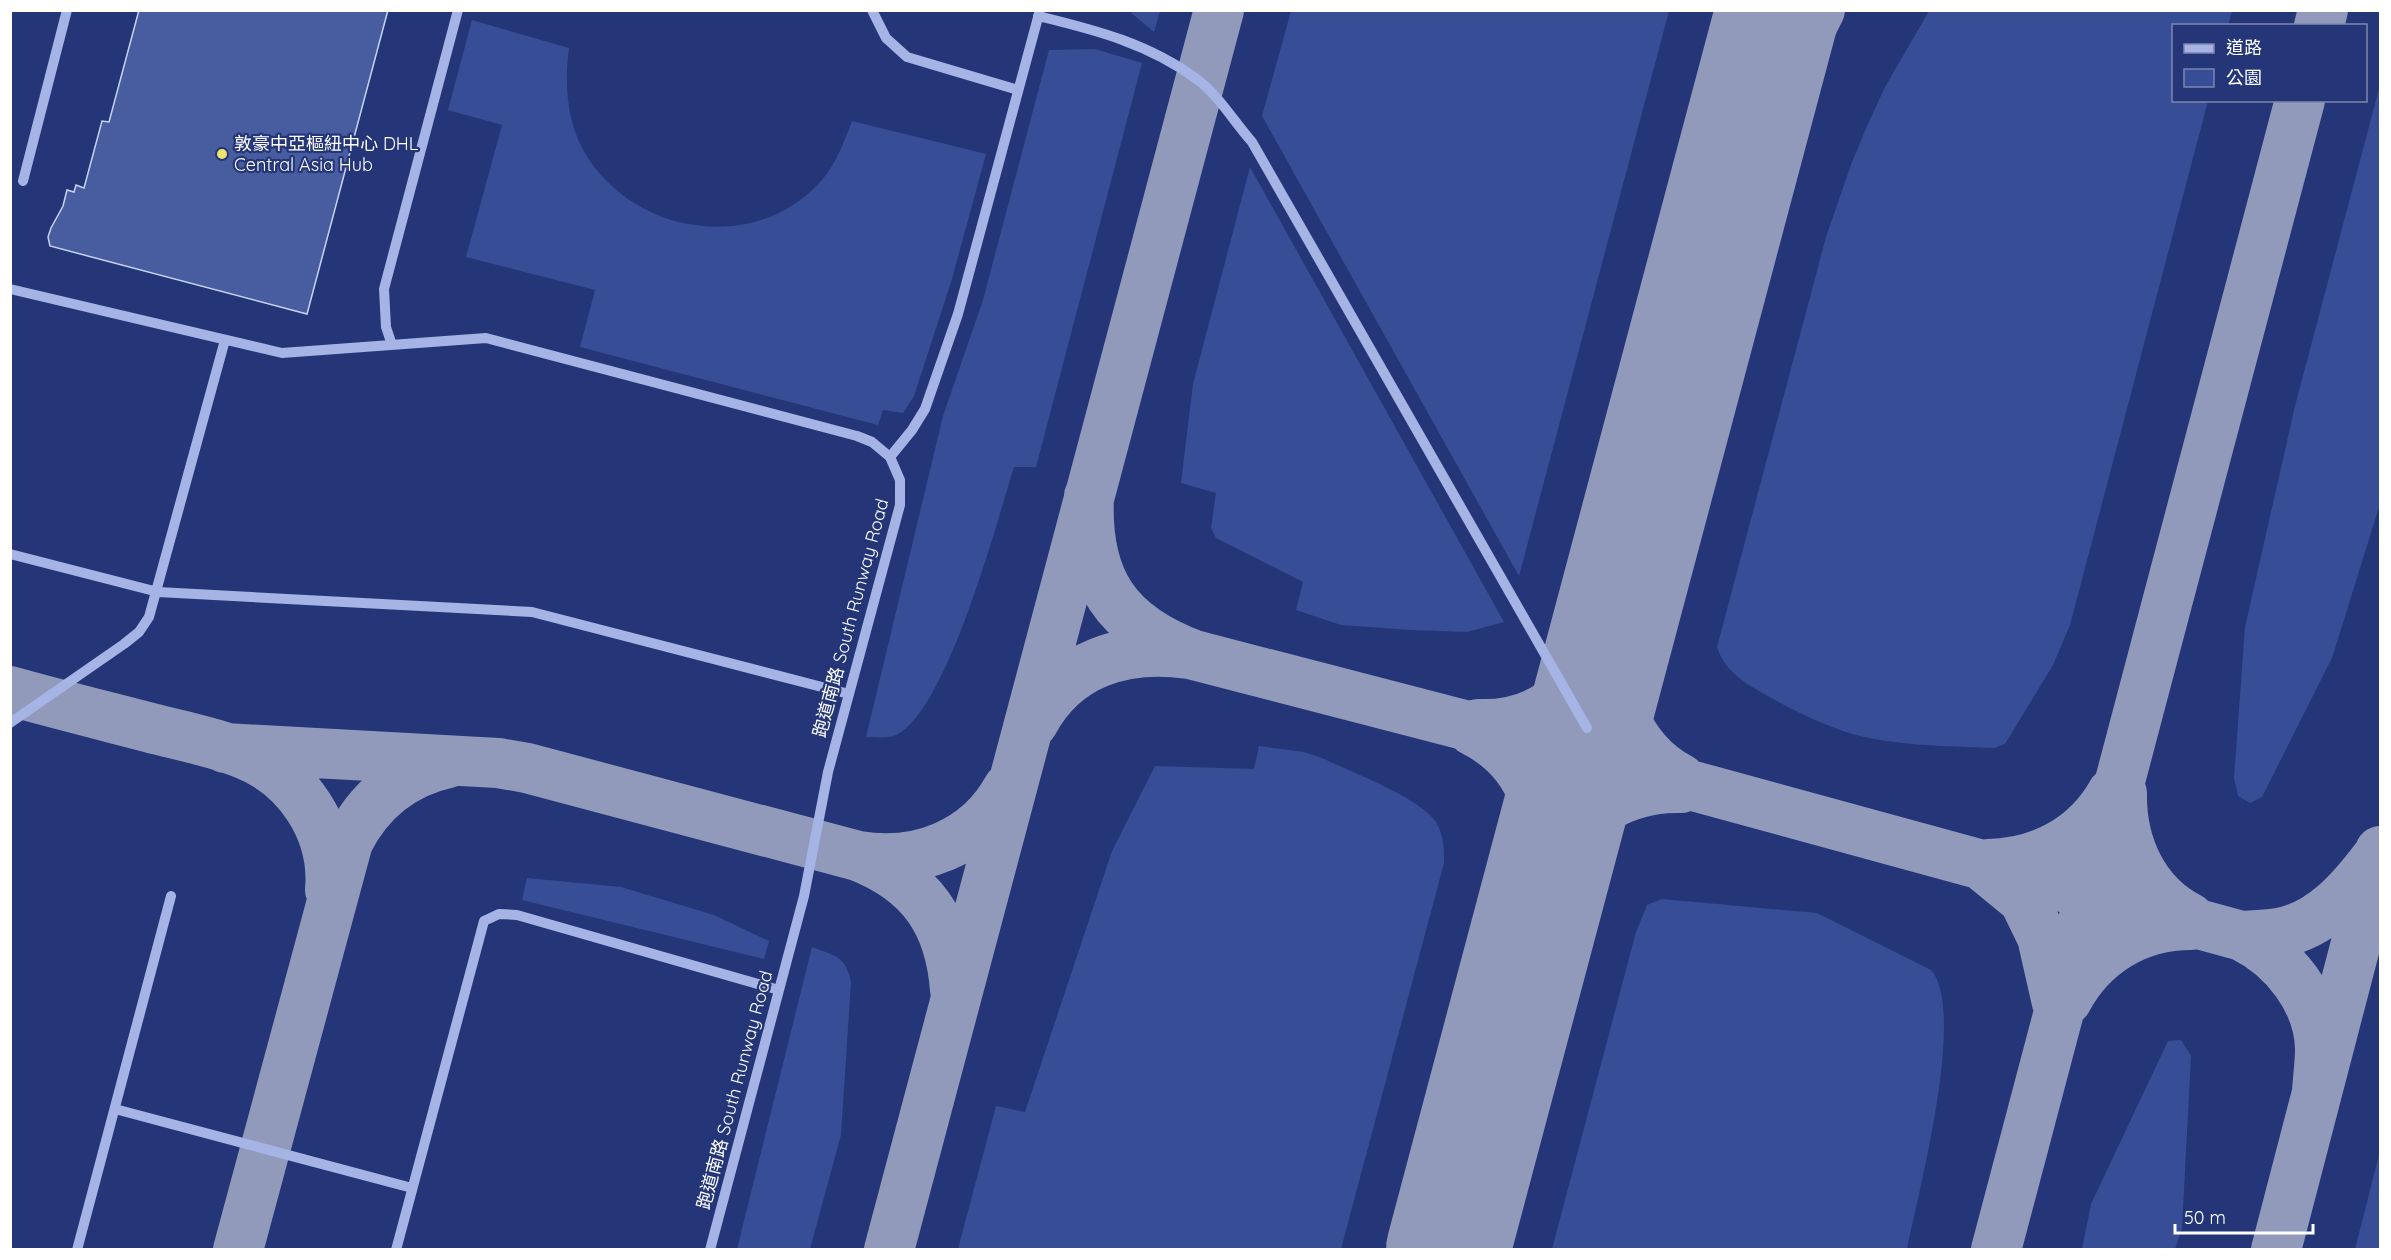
<svg xmlns="http://www.w3.org/2000/svg" width="2391" height="1260" viewBox="0 0 2391 1260" font-family="Quicksand,'Noto Sans TC',sans-serif">
  <style>
    .green { fill: #374d96 }
    .lines { fill: none; stroke-linecap: round; stroke-linejoin: round }
    .taxiway { stroke: #929abc; stroke-width: 50 }
    .runway { stroke: #929abc; stroke-width: 124 }
    .building { fill: #485ca0; stroke: #c8d2f3; stroke-width: 1.5 }
    .minor { stroke: #a5b4e4; stroke-width: 10 }
    .poi-dot { fill: #eee569; stroke: #243678; stroke-width: 2 }
    .labels { text-anchor: middle; stroke-width: 4.5; stroke-linejoin: round; paint-order: stroke }
    .poi-label { font-size: 18px; fill: #fff; stroke: #243678; text-anchor: start }
    .street-label { font-size: 18px; fill: #fff; stroke: #243678 }
  </style>
  <rect width="100%" height="100%" fill="#243678"/>
  <path class="green" d="M 1129,11 L 1160,11 L 1154,32 Z
    M 1291,11 L 1669,11 L 1519,576 L 1262,116 Z
    M 1929,11 L 2232,11 L 2228,25 L 2174,26 L 2174,100 L 2208,101 L 2070,625 L 2053,665 L 2005,744 L 1994,748 C 1947,746 1887,746 1843,731 C 1817,722 1792,710 1768,696 C 1745,683 1725,672 1717,647 L 1826,237 L 1852,162 L 1867,126 L 1885,87 Z
    M 472,20 L 569,48 C 564,86 567,126 588,158 C 639,236 757,253 821,181 C 836,164 844,142 852,121 L 986,154 L 952,279 L 914,396 L 903,413 L 883,410 L 878,425 L 580,347 L 595,290 L 466,257 L 502,125 L 448,110 Z
    M 1095,49 L 1142,63 L 1036,467 L 1014,467 C 996,525 948,706 898,734 C 890,739 875,737 866,737 L 943,416 L 983,300 L 1049,50 Z
    M 2380,85 L 2380,504 L 2332,658 L 2262,797 L 2250,803 L 2238,796 L 2234,778 L 2245,627 L 2295,406 Z
    M 1250,167 L 1504,622 L 1467,632 L 1411,630 L 1341,625 L 1296,610 L 1303,582 L 1216,538 L 1211,528 L 1216,493 L 1181,483 L 1193,384 Z
    M 1259,746 L 1304,752 L 1322,758 C 1351,772 1419,797 1436,822 C 1444,835 1444,849 1444,863 L 1341,1249 L 958,1249 L 996,1106 L 1025,1112 L 1112,851 L 1155,766 L 1254,769 Z
    M 527,878 L 621,887 L 714,915 L 769,941 L 764,959 L 522,900 Z
    M 1662,899 L 1817,913 L 1931,970 C 1967,1010 1918,1195 1907,1249 L 1552,1249 L 1636,932 L 1647,905 Z
    M 812,947 C 835,956 846,956 851,982 L 841,1135 L 810,1249 L 737,1249 Z
    M 2181,1040 L 2191,1056 L 2182,1228 L 2175,1249 L 2082,1249 L 2091,1204 L 2168,1041 Z
    M 2380,1151 L 2380,1249 L 2355,1249 Z"/>
  <g class="lines">
    <path class="taxiway" d="M 2319,26 L 2323,10
      M 1725,207 L 1761,124 L 1820,10
      M 1089,496 C 1085,580 1116,626 1194,655 L 1580,755 L 2242,936 C 2284,957 2319,1000 2320,1049 C 2320,1062 2318,1077 2317,1091
      M 1615,624 C 1601,682 1627,751 1681,779
      M 10,691 C 57,704 105,716 151,728 C 182,736 214,742 244,754 C 298,775 335,831 330,890
      M 1033,723 C 1065,663 1124,645 1189,654
      M 1478,724 C 1553,727 1587,677 1617,617
      M 1473,731 C 1537,763 1547,823 1543,888
      M 225,748 L 498,763 L 527,768 L 858,856 C 918,866 978,843 1008,788
      M 2122,793 C 2121,844 2143,894 2190,918
      M 858,856 C 921,881 950,922 955,990
      M 1988,864 C 2040,863 2086,839 2112,793
      M 1985,868 L 2024,900 L 2042,937 L 2057,1003
      M 1543,894 C 1546,884 1548,872 1552,863 C 1575,815 1629,786 1681,788
      M 2242,936 C 2254,935 2267,935 2279,933 C 2322,925 2351,891 2376,858
      M 2067,1000 C 2092,953 2137,925 2191,925
      M 238,1250 L 348,842 C 369,800 402,773 448,763
      M 889,1250 L 1219,10
      M 1996,1250 L 2300,100
      M 2276,1250 L 2380,851"/>
    <path class="runway" d="M 1448,1250 L 1778,10"/>
  </g>
  <path class="building" d="M 139,10 L 388,10 L 307,314 L 50,246 L 48,237 L 51,228 L 63,206 L 67,190 L 74,192 L 76,185 L 84,188 L 102,121 L 109,122 Z"/>
  <g class="lines">
    <path class="minor" d="M 872,10 L 886,38 L 907,57 L 1018,90
      M 1038,16 C 1096,30 1150,44 1198,80 C 1219,96 1235,123 1252,142 L 1587,728
      M 23,181 L 67,10
      M 10,289 L 282,353 L 486,338 L 857,436 L 872,442 L 890,457
      M 392,345 L 386,327 L 384,289 L 458,10
      M 10,554 L 158,592 L 532,612 L 849,694
      M 10,723 L 124,644 L 139,632 L 149,617 L 225,340
      M 115,1109 L 412,1188
      M 77,1250 L 171,896
      M 396,1250 L 484,921 L 499,914 L 517,915 L 779,990
      M 710,1250 L 804,896 L 828,772 L 900,505 L 900,480 L 890,457 L 912,430 L 925,409 L 958,314 L 1040,10"/>
  </g>
  <circle class="poi-dot" cx="222" cy="154" r="6"/>
  <g class="labels">
    <g class="poi-label">
      <text x="234" y="150">敦豪中亞樞紐中心 DHL<tspan x="234" dy="21">Central Asia Hub</tspan></text>
    </g>
    <g class="street-label">
      <text transform="translate(851 618) rotate(-75)" y="6">跑道南路 South Runway Road</text>
      <text transform="translate(735 1090) rotate(-75)" y="6">跑道南路 South Runway Road</text>
    </g>
  </g>
  <rect width="2391" height="1260" fill="none" stroke="#ffffff" stroke-width="24"/>
  <rect x="2172" y="24" width="195" height="78" fill="#243678" stroke="#7c86ae" stroke-width="1.5"/>
  <rect x="2184" y="44" width="30" height="9" fill="#a5b4e4" stroke="#7c86ae" stroke-width="1.5"/>
  <text x="2226" y="54" font-size="18" fill="#ffffff">道路</text>
  <rect x="2184" y="69" width="30" height="18" fill="#374d96" stroke="#7c86ae" stroke-width="1.5"/>
  <text x="2226" y="84" font-size="18" fill="#ffffff">公園</text>
  <path d="M2175 1224v9h138v-9" fill="none" stroke="#ffffff" stroke-width="3"/>
  <text x="2184" y="1224" font-size="18" fill="#ffffff" stroke="#243678" stroke-width="4.5" paint-order="stroke">50 m</text>
</svg>
